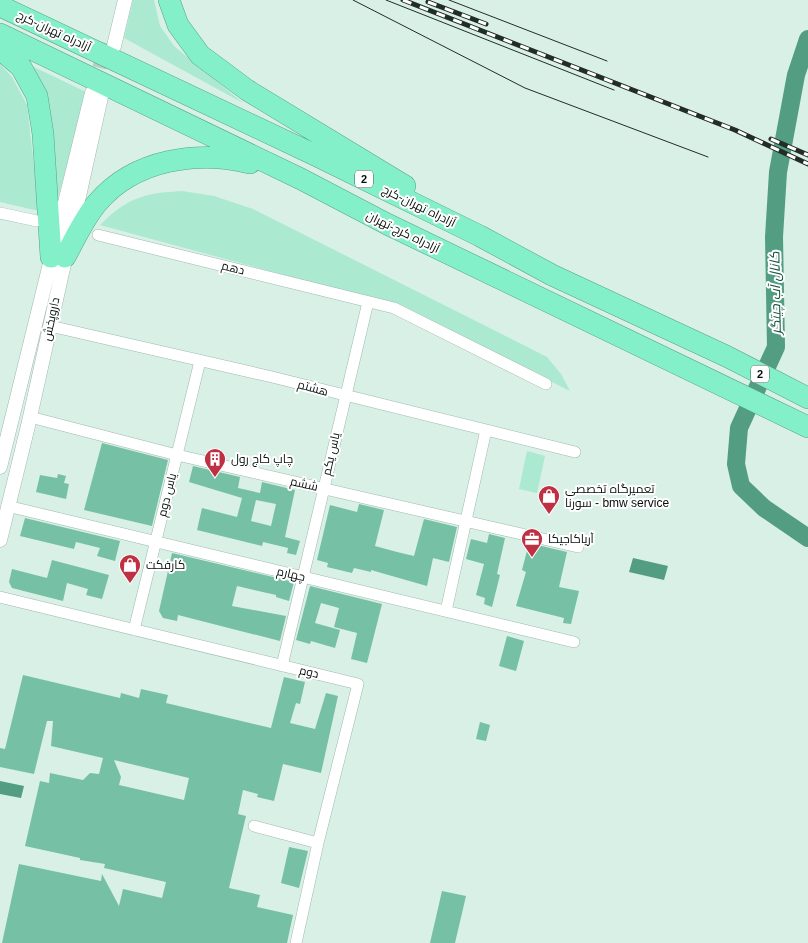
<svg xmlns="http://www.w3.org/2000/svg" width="808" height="943" viewBox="0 0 808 943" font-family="Helvetica,Cairo,sans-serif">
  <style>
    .green { fill: #abe9d1 }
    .water { fill: #539d83 }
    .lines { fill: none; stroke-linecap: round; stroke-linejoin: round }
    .river { stroke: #539d83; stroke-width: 18 }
    .building { fill: #76c0a5; fill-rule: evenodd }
    .tertiary-tunnel { stroke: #b8cec5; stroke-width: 14; stroke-dasharray: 14 7; stroke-linecap: butt }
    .minor-casing { stroke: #a1b8af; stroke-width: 12 }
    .tertiary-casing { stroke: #a1b8af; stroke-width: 15 }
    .motorway-casing { stroke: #58a187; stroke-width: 22 }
    .minor { stroke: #fff; stroke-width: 11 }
    .tertiary { stroke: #fff; stroke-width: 14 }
    .motorway { stroke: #84f0ca; stroke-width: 21 }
    .tram { stroke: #222c28; stroke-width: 1 }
    .rail-casing { stroke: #222c28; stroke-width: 5 }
    .rail { stroke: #fff; stroke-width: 3; stroke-dasharray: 9; stroke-linecap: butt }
    .labels { text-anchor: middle; stroke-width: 4; stroke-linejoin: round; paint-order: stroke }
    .shield { fill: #fff; stroke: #515654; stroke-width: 1 }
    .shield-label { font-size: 11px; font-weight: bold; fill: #060e0b }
    .street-label { font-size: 12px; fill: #060e0b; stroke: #fff }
    .poi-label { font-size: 12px; fill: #060e0b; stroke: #fff; text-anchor: start }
    .water-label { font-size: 14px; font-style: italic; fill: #15523f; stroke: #fff }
  </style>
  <rect width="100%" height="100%" fill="#d8f0e6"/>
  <path class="green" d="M 133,0 L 154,0 L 160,26 L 174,46 L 243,103 L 124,38 Z
    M 0,64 L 12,77 L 27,105 L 39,211 L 0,202 Z
    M 30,65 L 88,93 L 56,204 Z
    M 182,191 L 214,196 L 253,209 L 547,357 L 561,374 L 570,391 L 490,351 L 369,298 L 100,225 C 127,198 144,193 182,191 Z
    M 527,451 L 545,456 L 537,493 L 519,489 Z"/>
  <path class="water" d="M 633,558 L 668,566 L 664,580 L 629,572 Z
    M 0,781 L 24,786 L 21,798 L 0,794 Z"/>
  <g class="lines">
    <path class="river" d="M 808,39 L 796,75 L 778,172 L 774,237 L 776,347 L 739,428 L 736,464 L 741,486 L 764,508 L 808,538"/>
  </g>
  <path class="building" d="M 102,443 L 168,460 L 152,526 L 84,510 Z
    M 193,466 L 240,477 L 238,488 L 260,493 L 262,482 L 295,490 L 285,537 L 300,541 L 296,555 L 287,553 L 288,548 L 263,542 L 262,546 L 197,530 L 202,508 L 237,517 L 242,498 L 189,482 ZM 256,500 L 276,504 L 271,526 L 251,521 Z
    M 58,474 L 66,476 L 64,483 L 69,484 L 66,499 L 36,492 L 40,475 L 57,478 Z
    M 359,504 L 384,510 L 375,546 L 397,552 L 414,556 L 424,519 L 457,527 L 449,562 L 433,558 L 427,586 L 371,570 L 371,572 L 354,568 L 352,573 L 327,567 L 328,563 L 317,560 L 330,505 L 357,512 Z
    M 25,518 L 120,541 L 115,561 L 97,556 L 100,548 L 76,542 L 74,549 L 20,536 Z
    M 489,534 L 505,538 L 497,574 L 500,575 L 492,607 L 484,604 L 485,598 L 476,595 L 484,564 L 466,559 L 471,539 L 487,543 Z
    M 529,543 L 567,552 L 559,587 L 579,591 L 571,624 L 563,623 L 564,618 L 516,606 L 526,572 L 522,570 Z
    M 172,553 L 294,582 L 289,601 L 276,597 L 276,595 L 237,586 L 232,606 L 286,616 L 280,641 L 178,615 L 177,621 L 163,618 L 159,611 Z
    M 52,560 L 109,575 L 102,599 L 86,595 L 88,589 L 67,583 L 63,601 L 12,588 L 9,582 L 12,569 L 47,578 Z
    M 310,586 L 382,604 L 367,663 L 351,659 L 357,633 L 334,627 L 339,608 L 321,603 L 315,623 L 340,630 L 335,648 L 311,641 L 310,644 L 296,640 Z
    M 507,636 L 524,641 L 516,671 L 499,666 Z
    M 23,675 L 120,698 L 121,693 L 139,698 L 141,689 L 168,695 L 166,703 L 271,728 L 284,677 L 305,682 L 300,704 L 296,703 L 290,723 L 315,729 L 326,693 L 338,696 L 321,773 L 283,764 L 274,801 L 257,797 L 258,794 L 243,790 L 238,814 L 246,816 L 229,888 L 260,895 L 257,907 L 293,915 L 287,943 L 2,943 L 19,864 L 101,881 L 102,874 L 119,906 L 123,889 L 162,898 L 166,882 L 104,868 L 105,864 L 80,860 L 80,858 L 25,846 L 40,781 L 49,783 L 50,773 L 83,780 L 90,773 L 99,774 L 103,758 L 51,746 L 53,721 L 47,721 L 34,774 L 0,767 L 0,748 L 5,749 ZM 114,760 L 189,778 L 184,800 L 119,785 L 121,777 Z
    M 480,722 L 490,725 L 486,741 L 476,739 Z
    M 289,847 L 308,851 L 299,888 L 281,883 Z
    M 442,891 L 466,896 L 455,943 L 430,943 Z"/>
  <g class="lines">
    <path class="tertiary-tunnel" d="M 94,88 L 106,43"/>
    <g class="minor-casing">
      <path id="minor" d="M 0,213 L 37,221
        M 98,235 L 394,308 L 546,384
        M 50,326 L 268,376 L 575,452
        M 30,417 L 177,455 L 578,547
        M 7,506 L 574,642
        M 0,597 L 358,684 L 318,843 L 296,943
        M 446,611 L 486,430
        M 134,630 L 200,361
        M 282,666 L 368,302
        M 254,826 L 318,843"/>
    </g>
    <g class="tertiary-casing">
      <path id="tertiary" d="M 114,46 L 125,0
        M 0,467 L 92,93
        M 0,540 L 28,426 L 101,97"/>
    </g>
    <g class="motorway-casing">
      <path id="motorway" d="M 169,0 L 178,25 L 200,55 L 247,90 L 405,186
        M 0,6 L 315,155 L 480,236 L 552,275 L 726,356 L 808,398
        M 0,34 L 301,179 L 387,224 L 808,427
        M 0,49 L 21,67 L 37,96 L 43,134 L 51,257
        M 65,257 C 75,239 84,218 98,202 C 135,159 198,150 250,163"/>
    </g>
    <use href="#minor" class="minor"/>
    <use href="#tertiary" class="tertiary"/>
    <use href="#motorway" class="motorway"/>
    <path class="tram" d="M 353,0 L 525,88 L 708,157
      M 386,0 L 614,90
      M 449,0 L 607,61"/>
    <g class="rail-casing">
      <path id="rail" d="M 403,0 L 735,130 L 808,164
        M 428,2 L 486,24
        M 771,139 L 808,155"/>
    </g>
    <use href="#rail" class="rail"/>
  </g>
  <defs>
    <g id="building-pin" transform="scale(1.125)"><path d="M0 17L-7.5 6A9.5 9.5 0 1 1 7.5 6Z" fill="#c03043" stroke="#fff"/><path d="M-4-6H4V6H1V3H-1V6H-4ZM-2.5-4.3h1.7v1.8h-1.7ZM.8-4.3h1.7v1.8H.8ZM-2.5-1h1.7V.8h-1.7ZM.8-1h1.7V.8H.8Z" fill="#fff"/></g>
    <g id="shop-pin" transform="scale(1.125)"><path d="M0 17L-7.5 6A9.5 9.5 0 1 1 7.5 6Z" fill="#c03043" stroke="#fff"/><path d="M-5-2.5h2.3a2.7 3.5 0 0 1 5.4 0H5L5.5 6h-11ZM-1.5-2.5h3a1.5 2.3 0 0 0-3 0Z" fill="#fff"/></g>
    <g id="office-pin" transform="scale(1.125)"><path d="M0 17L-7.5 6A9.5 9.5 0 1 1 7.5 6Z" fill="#c03043" stroke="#fff"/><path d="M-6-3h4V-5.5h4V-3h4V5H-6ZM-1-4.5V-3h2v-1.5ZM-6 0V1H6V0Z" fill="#fff"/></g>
  </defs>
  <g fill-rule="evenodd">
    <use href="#building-pin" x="215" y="459"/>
    <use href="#shop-pin" x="549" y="496"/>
    <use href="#office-pin" x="532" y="539"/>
    <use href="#shop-pin" x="130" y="565"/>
  </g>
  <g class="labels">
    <g class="shield">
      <rect x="355" y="170.5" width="18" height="17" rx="4"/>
      <rect x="751" y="365.5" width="18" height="17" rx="4"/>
    </g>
    <g class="shield-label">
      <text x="364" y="183">2</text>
      <text x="760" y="378">2</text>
    </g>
    <g class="street-label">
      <text transform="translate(54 31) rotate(25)" y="4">آزادراه تهران-کرج</text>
      <text transform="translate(419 206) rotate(26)" y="4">آزادراه تهران-کرج</text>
      <text transform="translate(403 232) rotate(26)" y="4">آزادراه کرج-تهران</text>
      <text transform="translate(233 268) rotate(14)" y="4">دهم</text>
      <text transform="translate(51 319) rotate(-78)" y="4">داروپخش</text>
      <text transform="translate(313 388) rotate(15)" y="4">هشتم</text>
      <text transform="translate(331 454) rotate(-77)" y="4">یاس یکم</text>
      <text transform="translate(304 484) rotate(13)" y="4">ششم</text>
      <text transform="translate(167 495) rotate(-76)" y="4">یاس دوم</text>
      <text transform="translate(291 574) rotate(13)" y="4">چهارم</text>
      <text transform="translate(309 672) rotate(13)" y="4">دوم</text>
    </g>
    <g class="poi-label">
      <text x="231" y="463">چاپ کاج رول</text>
      <text x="565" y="493">تعمیرگاه تخصصی<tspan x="565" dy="14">سورنا - bmw service</tspan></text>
      <text x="548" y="543">آریاکاجیکا</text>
      <text x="146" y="569">کارفکت</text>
    </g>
    <g class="water-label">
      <text transform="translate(775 293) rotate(-91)" y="5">کانال آب چیتگر</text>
    </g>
  </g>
</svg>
